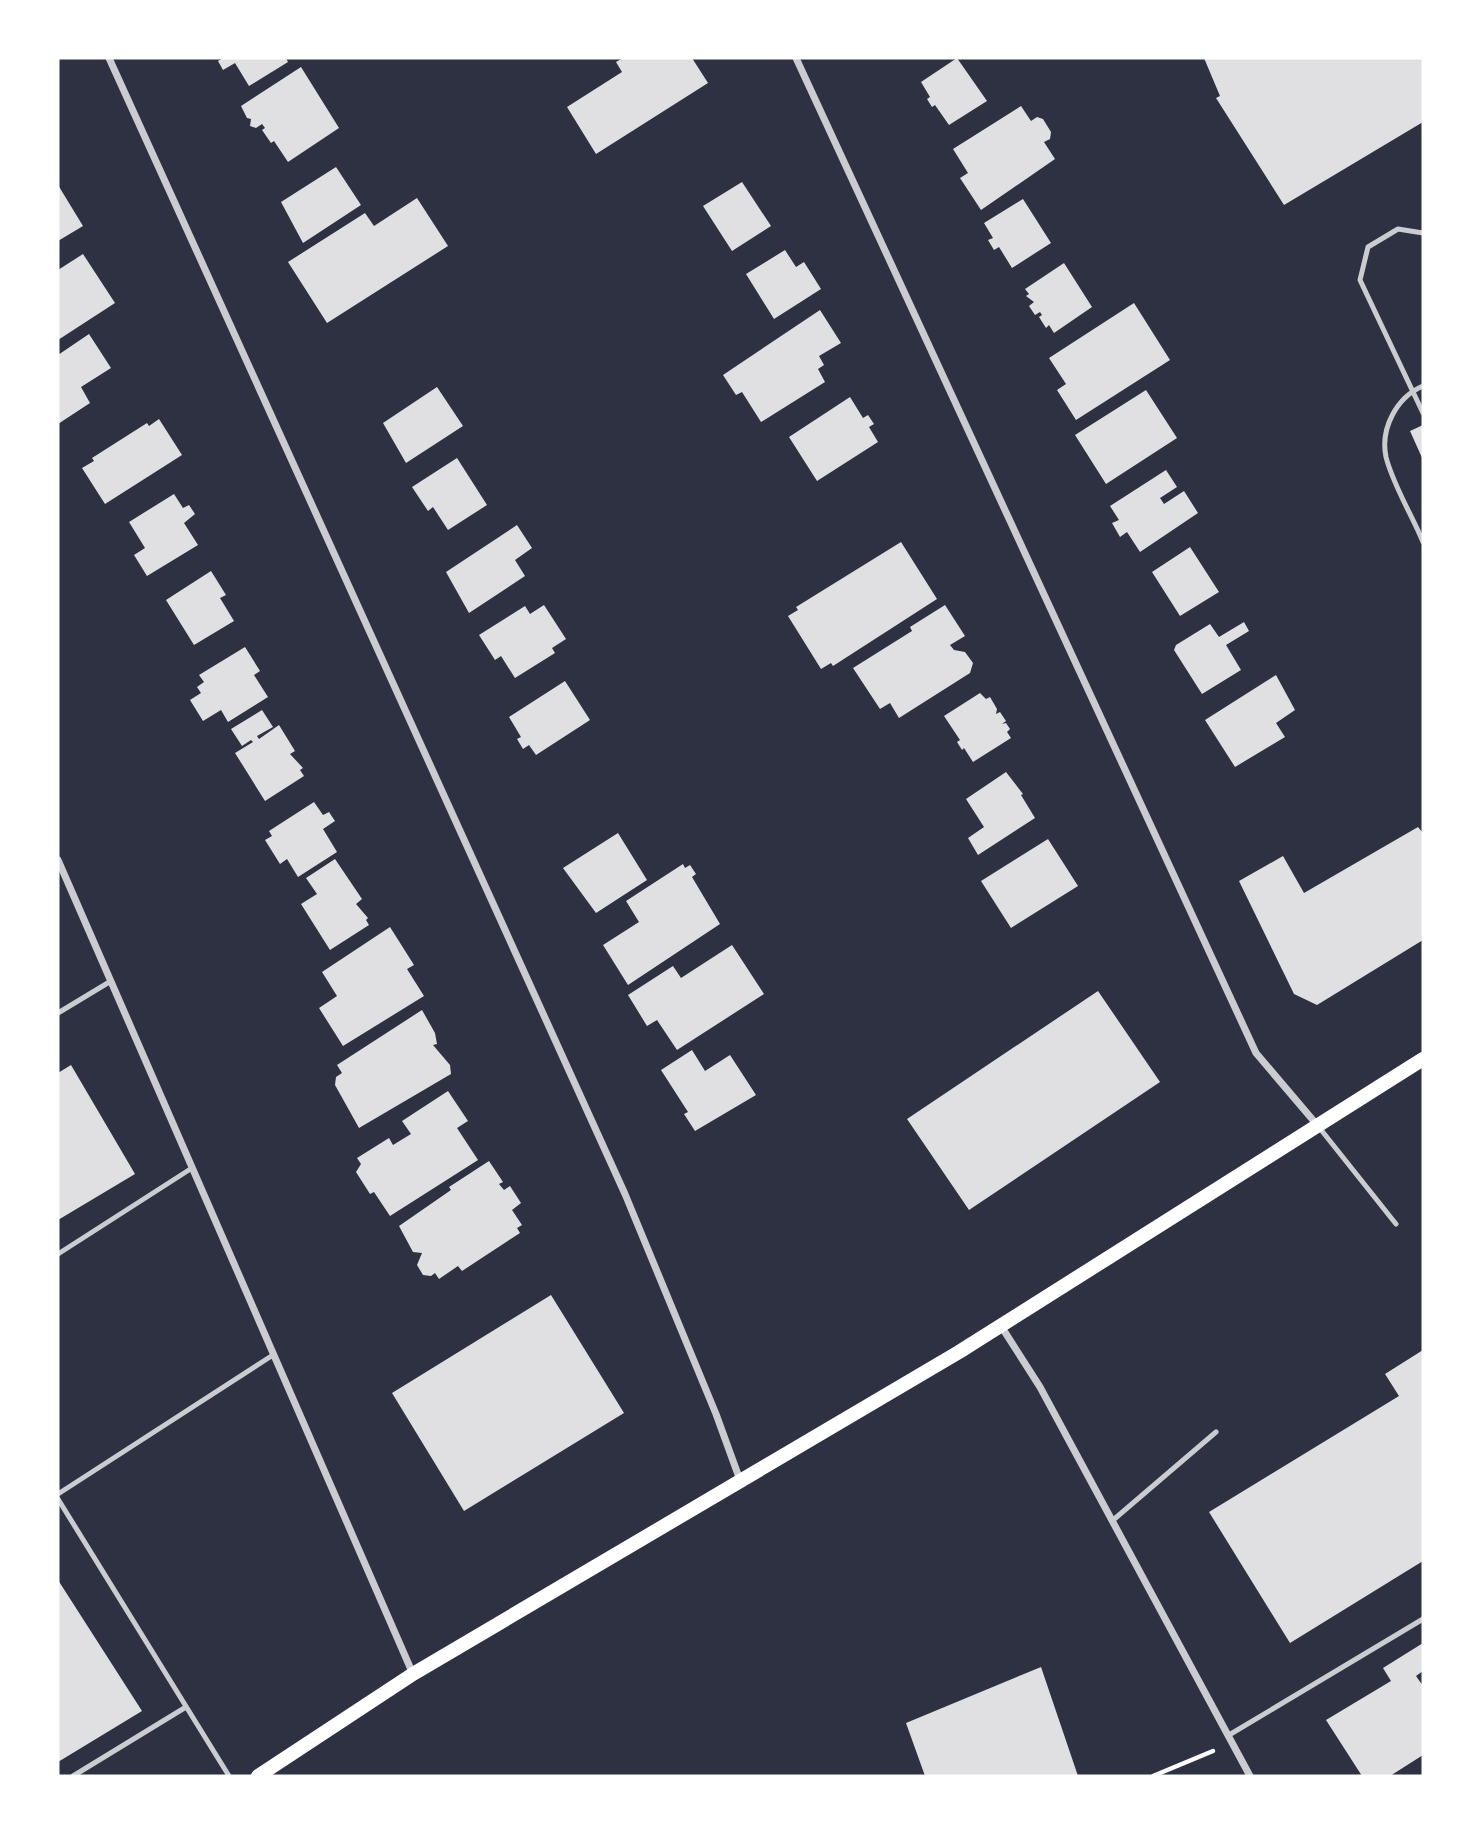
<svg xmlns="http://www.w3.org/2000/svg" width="1481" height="1834" viewBox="0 0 1481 1834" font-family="'Asap Condensed',sans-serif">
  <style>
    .building { fill: #e0e0e3 }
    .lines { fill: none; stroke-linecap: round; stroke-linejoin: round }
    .path { stroke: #fff; stroke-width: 4.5 }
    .service { stroke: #caccd0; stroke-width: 5 }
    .minor { stroke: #caccd0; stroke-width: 7 }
    .secondary { stroke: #fff; stroke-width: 14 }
  </style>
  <rect width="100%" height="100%" fill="#2d3142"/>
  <path class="building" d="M 223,58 L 286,58 L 288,62 L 249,86 L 235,63 L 223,70 L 218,61 Z
    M 623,58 L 692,58 L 708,83 L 596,154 L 567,107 L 622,72 L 616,62 Z
    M 957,58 L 987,101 L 949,125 L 935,105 L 932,107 L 927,99 L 930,97 L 921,82 Z
    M 1204,58 L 1423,58 L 1423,122 L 1284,205 L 1216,98 L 1220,96 Z
    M 301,67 L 339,128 L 288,162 L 274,141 L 271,143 L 262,130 L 265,128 L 262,124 L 256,128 L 250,126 L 251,119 L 247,118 L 241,106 Z
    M 1021,106 L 1031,121 L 1037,117 L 1043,119 L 1051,132 L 1050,139 L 1044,142 L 1055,159 L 981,210 L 960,178 L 968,173 L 953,149 Z
    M 336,167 L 361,205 L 303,243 L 281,202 Z
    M 742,182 L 771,226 L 732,251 L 703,206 Z
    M 58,185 L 83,226 L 58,241 Z
    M 417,198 L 448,246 L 327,323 L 288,262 L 365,213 L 374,226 Z
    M 1023,199 L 1051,243 L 1012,268 L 999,247 L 994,250 L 988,240 L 993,238 L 984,223 Z
    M 785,250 L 796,267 L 804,262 L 821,289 L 774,319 L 746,274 Z
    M 83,254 L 115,303 L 58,340 L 58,270 Z
    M 1064,263 L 1092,307 L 1054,333 L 1049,325 L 1046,328 L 1039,317 L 1042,315 L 1040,312 L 1035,315 L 1029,306 L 1034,302 L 1026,296 L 1029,294 L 1025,289 Z
    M 1134,303 L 1170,360 L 1076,420 L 1057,390 L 1066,384 L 1049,358 Z
    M 820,310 L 841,343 L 819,356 L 824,365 L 818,369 L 825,382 L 761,422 L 742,392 L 736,395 L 723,375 Z
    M 89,334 L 111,368 L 81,387 L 90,403 L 58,424 L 58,355 Z
    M 437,387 L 463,426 L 406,463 L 383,423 Z
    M 1146,390 L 1177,438 L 1106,484 L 1075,435 Z
    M 850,397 L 863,418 L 868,415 L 874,424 L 869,427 L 878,442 L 817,481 L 789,437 Z
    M 159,419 L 182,455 L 105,504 L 82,468 L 94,461 L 92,458 L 147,423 L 149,426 Z
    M 1423,425 L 1423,460 L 1410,431 Z
    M 457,458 L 487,505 L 448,530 L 433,507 L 428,511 L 412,487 Z
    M 1166,470 L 1177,487 L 1160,498 L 1164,504 L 1184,491 L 1198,513 L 1140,552 L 1127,532 L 1120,537 L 1112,523 L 1119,520 L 1110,506 Z
    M 174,494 L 183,508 L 189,505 L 195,514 L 184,523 L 198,545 L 147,576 L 134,555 L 145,548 L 129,522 Z
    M 517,525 L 532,548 L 515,560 L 525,576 L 469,613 L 446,572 Z
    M 901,542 L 937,599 L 833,666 L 831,663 L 821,669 L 788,616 L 798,610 L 796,607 Z
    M 1190,547 L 1219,592 L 1180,616 L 1152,572 Z
    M 211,571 L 226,595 L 220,598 L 234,621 L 194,645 L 166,600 Z
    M 544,605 L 566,639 L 552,648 L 555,653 L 515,678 L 501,656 L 495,660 L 479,635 L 525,606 L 530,614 Z
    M 945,605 L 965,636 L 950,645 L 954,650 L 965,652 L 973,663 L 970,673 L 899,718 L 890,703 L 880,709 L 853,668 L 912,631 L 910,627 Z
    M 1244,622 L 1249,631 L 1226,645 L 1241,670 L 1202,694 L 1174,650 L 1176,645 L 1210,624 L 1219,637 Z
    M 245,647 L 260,671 L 254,675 L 268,697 L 228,722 L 221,710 L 203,721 L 190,700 L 201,693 L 197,687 L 204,682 L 199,675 Z
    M 1276,675 L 1295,710 L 1276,723 L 1285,737 L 1235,767 L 1205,720 Z
    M 565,681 L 590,720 L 536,755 L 529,745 L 523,749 L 517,739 L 521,737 L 509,717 Z
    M 980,693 L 986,699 L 990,697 L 997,709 L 996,714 L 1000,712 L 1006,721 L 1002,724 L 1006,723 L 1010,729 L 1007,732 L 1011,738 L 973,762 L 964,748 L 962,750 L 957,742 L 960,740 L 944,716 Z
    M 262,710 L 273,727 L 257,736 L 259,739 L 279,725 L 295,751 L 290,754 L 303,768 L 300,770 L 304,776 L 265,801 L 235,753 L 253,742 L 251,740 L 242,746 L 231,729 Z
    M 1006,772 L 1023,794 L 1021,795 L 1035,818 L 978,855 L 968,838 L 984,827 L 966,799 Z
    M 314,802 L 323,815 L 329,812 L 335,821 L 323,829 L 337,852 L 298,877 L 287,859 L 280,864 L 265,840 L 272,836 L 269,831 Z
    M 1418,827 L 1423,833 L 1423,940 L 1317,1005 L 1294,994 L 1239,881 L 1283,856 L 1304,893 Z
    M 618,833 L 647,880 L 596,913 L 563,868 Z
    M 1048,839 L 1078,886 L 1011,928 L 981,881 Z
    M 335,859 L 362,899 L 356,904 L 368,918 L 366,920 L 369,925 L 330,950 L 301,904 L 317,894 L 306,878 Z
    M 683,864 L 685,868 L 690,865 L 696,874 L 692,877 L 720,924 L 628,985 L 603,945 L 639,922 L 626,901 Z
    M 390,927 L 414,965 L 407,969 L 424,996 L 343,1046 L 319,1008 L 337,996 L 322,972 Z
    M 732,945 L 764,994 L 677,1050 L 657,1020 L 647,1026 L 628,995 L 673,966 L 681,978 Z
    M 1098,991 L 1160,1082 L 969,1210 L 907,1119 Z
    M 422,1010 L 435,1033 L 437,1044 L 433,1045 L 450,1065 L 451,1074 L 359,1128 L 335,1085 L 336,1077 L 342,1073 L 337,1065 Z
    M 692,1050 L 705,1071 L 730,1055 L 756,1095 L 695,1131 L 684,1114 L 688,1112 L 661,1070 Z
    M 71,1065 L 135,1174 L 58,1220 L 58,1073 Z
    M 448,1091 L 468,1121 L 457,1128 L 478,1160 L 390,1216 L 374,1192 L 370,1194 L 356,1172 L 361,1164 L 357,1158 L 389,1138 L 393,1145 L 411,1134 L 402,1121 Z
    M 489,1161 L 503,1182 L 499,1184 L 504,1190 L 510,1186 L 521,1203 L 512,1210 L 522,1225 L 517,1228 L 520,1233 L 462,1271 L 458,1266 L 439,1279 L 435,1273 L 431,1276 L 423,1275 L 417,1265 L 422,1253 L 413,1252 L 399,1226 L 451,1190 L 449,1187 Z
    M 551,1295 L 624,1413 L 464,1511 L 392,1393 Z
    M 1423,1350 L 1423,1561 L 1290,1643 L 1209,1512 L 1399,1396 L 1385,1374 Z
    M 58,1580 L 142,1711 L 58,1762 Z
    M 1423,1643 L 1423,1671 L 1416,1676 L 1423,1686 L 1423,1755 L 1390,1776 L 1362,1776 L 1326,1720 L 1391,1681 L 1383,1668 Z
    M 1041,1667 L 1078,1776 L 925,1776 L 906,1723 Z"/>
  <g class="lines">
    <path class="path" d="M 1153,1776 L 1213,1751"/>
    <path class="service" d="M 1423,233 L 1398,229 L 1368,247 L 1360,280 L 1423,413
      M 1423,386 C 1397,397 1380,428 1386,457 C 1393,485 1412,515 1423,542
      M 58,1013 L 111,981
      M 1318,1126 L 1396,1224
      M 58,1254 L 192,1168
      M 58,1494 L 273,1355
      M 58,1499 L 229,1776
      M 1112,1521 L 1216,1432
      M 1229,1735 L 1423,1619
      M 73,1776 L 186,1707"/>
    <path class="minor" d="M 109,58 L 625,1194 L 716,1414 L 740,1480
      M 796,58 L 1256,1053 L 1318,1126
      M 58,860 L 413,1674
      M 1001,1326 L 1040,1387 L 1250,1776"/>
    <path class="secondary" d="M 258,1776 L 413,1674 L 959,1352 L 1423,1059"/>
  </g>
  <rect width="1481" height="1834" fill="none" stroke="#ffffff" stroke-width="119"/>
</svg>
